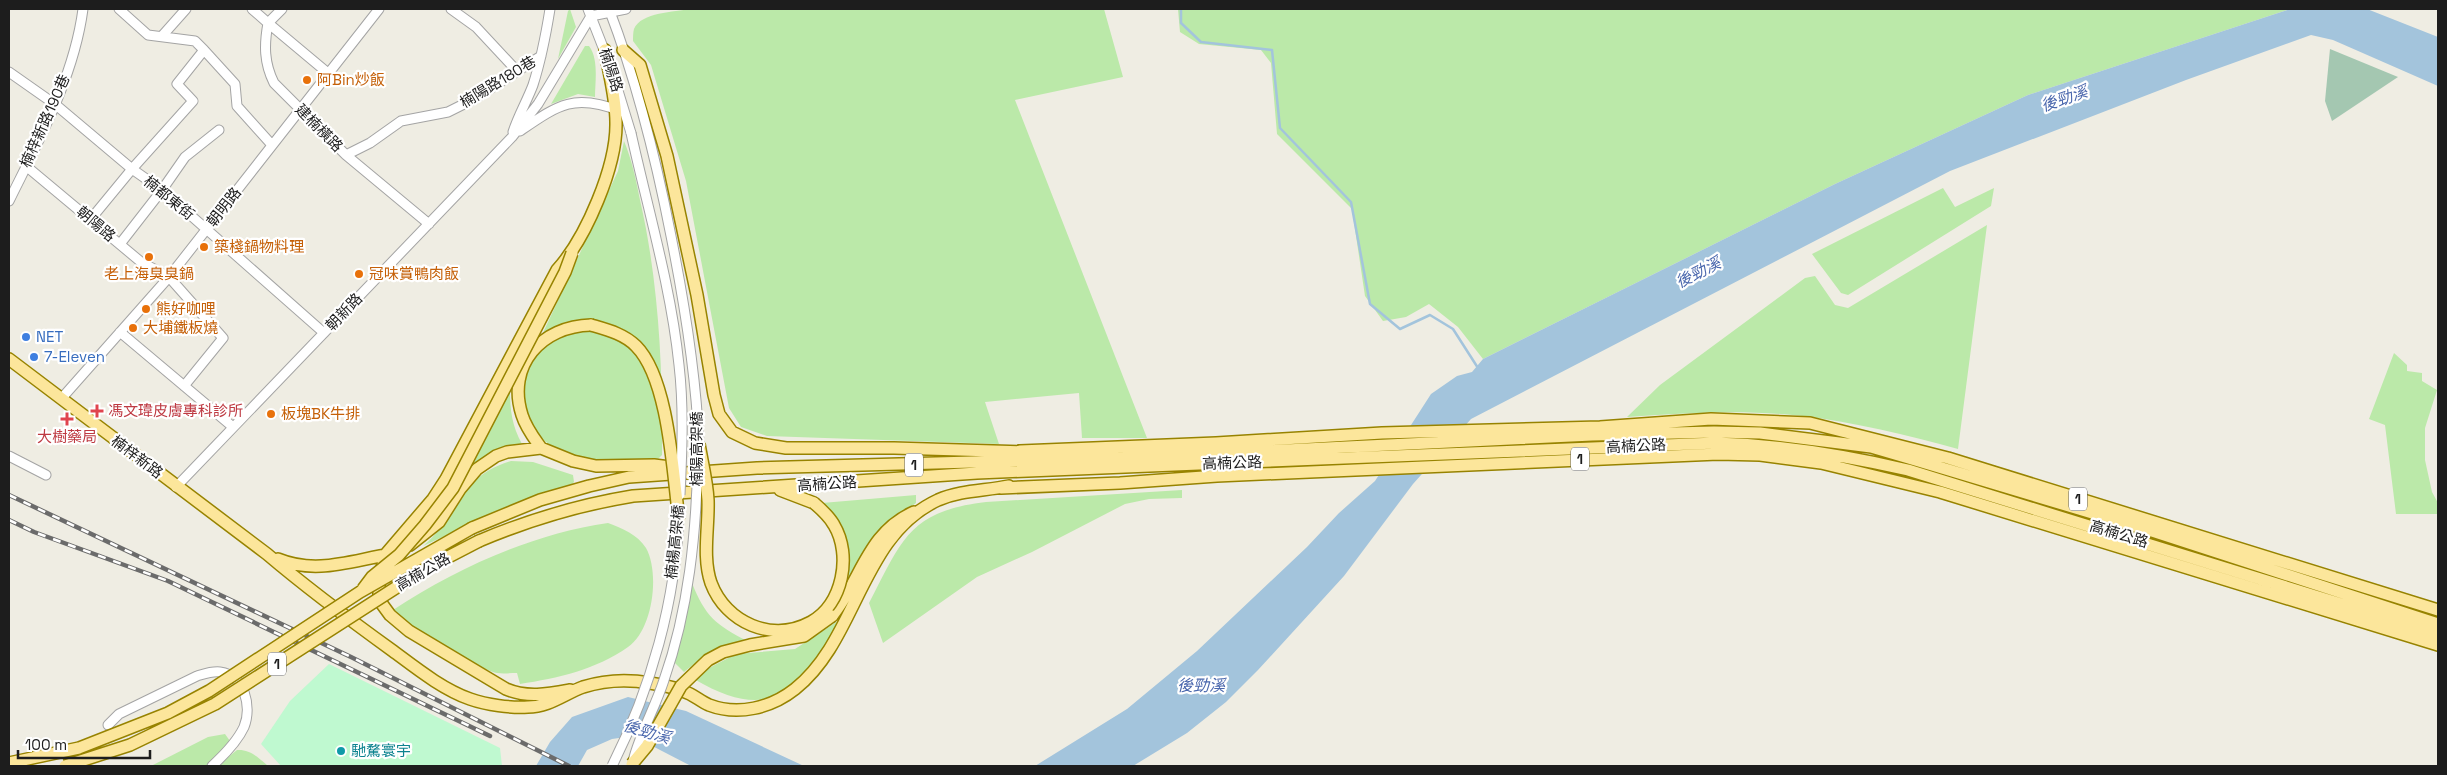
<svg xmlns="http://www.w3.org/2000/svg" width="2447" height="775" viewBox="0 0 2447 775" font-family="'Space Grotesk','Noto Sans TC',sans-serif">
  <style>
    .grass { fill: #bbe9a9 }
    .cemetery { fill: #a4c7b1 }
    .park { fill: #bff9d0 }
    .water { fill: #a3c4dc }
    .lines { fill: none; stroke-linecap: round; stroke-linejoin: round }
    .stream { stroke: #a3c4dc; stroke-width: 2.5 }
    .minor-casing { stroke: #a4a4a4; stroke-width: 11 }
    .major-casing { stroke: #978300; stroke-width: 14 }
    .minor { stroke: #fff; stroke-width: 9 }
    .major { stroke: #fce69b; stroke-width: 11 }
    .rail-casing { stroke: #6b6b6b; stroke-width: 4.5 }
    .rail { stroke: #fff; stroke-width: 2.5; stroke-dasharray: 8; stroke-linecap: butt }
    .minor-bridge-casing { stroke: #a4a4a4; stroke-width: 11; stroke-linecap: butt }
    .major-bridge-casing { stroke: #978300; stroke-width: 14; stroke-linecap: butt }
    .minor-bridge { stroke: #fff; stroke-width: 9 }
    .major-bridge { stroke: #fce69b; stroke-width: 11 }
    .food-dot { fill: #e8710a; stroke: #fff; stroke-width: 2 }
    .shop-dot { fill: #3f7fe0; stroke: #fff; stroke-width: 2 }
    .health-dot { fill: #e0444e; stroke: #fff; stroke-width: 2 }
    .culture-dot { fill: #0f9aa8; stroke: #fff; stroke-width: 2 }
    .labels { text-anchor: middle; stroke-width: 4.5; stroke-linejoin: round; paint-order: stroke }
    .shield { fill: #fff; stroke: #616161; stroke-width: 1 }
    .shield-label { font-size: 14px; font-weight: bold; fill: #1d1d1d }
    .street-label { font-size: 15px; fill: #1d1d1d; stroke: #fff }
    .food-label { font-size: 15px; fill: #c56008; stroke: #fff; text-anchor: start }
    .shop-label { font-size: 15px; fill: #366cbe; stroke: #fff; text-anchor: start }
    .health-label { font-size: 15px; fill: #be3a42; stroke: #fff; text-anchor: start }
    .culture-label { font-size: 15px; fill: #0d838f; stroke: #fff; text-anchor: start }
    .water-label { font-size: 16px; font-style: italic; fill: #4a67ad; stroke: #fff }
  </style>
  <rect width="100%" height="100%" fill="#efede3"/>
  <path class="grass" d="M 570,9 L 576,27 L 558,59 L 568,11 Z
    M 690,9 L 1104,9 L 1123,77 L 1015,100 L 1147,438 L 1082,438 L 1079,393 L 985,402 L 999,444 L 767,436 L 741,427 L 729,408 L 686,181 L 651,65 L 633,41 C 633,38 633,32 634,29 C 641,12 675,12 690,9 Z
    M 1178,9 L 2290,9 L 2028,95 L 1835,184 L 1483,359 L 1458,327 L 1429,304 L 1406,317 L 1383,321 L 1365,296 L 1352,209 L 1277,134 L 1271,63 L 1261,50 L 1199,44 L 1180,32 Z
    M 585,46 L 589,46 C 599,59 595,82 595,97 L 578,94 L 551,104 Z
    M 624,141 C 632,160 636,180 640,200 C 659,283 663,370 662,455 L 658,459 C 612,464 541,467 527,411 C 522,394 523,380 529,363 L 618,171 Z
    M 1943,188 L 1955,207 L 1994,188 L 1991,206 L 1848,295 L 1841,293 L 1812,254 Z
    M 1987,225 L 1958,449 C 1907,435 1854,422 1802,416 C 1743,409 1685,413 1627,417 L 1660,385 L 1805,278 L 1815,276 L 1835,305 L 1848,308 Z
    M 2394,353 L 2407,365 L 2407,371 L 2422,373 L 2422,381 L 2437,390 L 2425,428 L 2425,460 L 2432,492 L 2438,503 L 2438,514 L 2396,514 L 2385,425 L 2369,419 Z
    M 510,390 C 510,410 512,426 522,444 L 503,449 L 453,492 Z
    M 511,461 L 533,462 L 573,475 L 574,482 L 570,487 L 486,517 L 423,546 C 460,516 457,477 511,461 Z
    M 1182,490 L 1182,498 L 1149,499 L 1125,504 L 1032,552 L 977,577 L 883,643 L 869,603 C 902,540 909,511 986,502 Z
    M 916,495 L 916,503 L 878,531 L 838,600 L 846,568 L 822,503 Z
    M 608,523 C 622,528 638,535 646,548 C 660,573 653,630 628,647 C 595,670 558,678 520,684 L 517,673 C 511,673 503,674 497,673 C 476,668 407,627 393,610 C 457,568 532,534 608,523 Z
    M 692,583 C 705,616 716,625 747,641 C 722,642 702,658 684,672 L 674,662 Z
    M 841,619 C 801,687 775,727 694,679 L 711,667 L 736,654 L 795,649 Z
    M 225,734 L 230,741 L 208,766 L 151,766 L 208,737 Z
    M 237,750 C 250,749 259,758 268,766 L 217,766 Z"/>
  <path class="cemetery" d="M 2330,49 L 2398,77 L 2332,121 L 2325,101 Z"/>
  <path class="park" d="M 329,664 L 500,748 L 502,766 L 281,766 L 261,744 L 290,701 Z"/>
  <path class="water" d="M 2290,9 L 2367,9 L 2438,37 L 2438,86 L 2333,40 L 2311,35 L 2186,80 L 1950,171 L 1471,419 L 1413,484 L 1344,576 L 1258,670 L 1226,702 L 1187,733 L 1133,766 L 1035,766 L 1127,709 L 1197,651 L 1307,547 L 1339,513 L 1375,481 L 1431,394 L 1457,376 L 1472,372 L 1483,359 L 1835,184 L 2028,95 Z
    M 628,697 L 686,711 L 804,766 L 691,766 L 633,736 L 612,739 L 587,750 L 578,766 L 536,766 L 550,742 L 572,717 Z"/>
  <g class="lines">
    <path class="stream" d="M 1181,9 L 1181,23 L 1201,42 L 1272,50 L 1280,128 L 1351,202 L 1370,304 L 1400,329 L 1430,315 L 1453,329 L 1478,368"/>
    <g class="minor-casing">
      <path id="minor" d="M 119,9 L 148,35 L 195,41 L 204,50 L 235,84 L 237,106 L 272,145
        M 252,9 L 268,23 C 264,45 264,63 274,83 L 346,155 L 429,224
        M 282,9 L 268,23 L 329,74
        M 451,9 L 476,27 L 517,71
        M 588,9 L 606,55
        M 609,9 C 637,82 656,159 671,236 C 685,306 696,373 699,444
        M 591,16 L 626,9
        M 162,36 L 186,9
        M 9,72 L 56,105 L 132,169 L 162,190 L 324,333
        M 616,84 L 631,133
        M 520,131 C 558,105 574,93 620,111
        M 513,132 C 518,116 527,101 533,85 C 541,60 546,34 550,9
        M 346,155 L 370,143 L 401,121 L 448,112 L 474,99 L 541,56
        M 26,166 L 141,262 L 169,277 L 223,338 L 184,386
        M 9,201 C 39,140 74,77 83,9
        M 90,220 L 132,169 L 193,101 L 177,84 L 204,50
        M 120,244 L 162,190 L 185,157 L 219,130
        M 120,332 L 233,427
        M 61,399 L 169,277 L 379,9
        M 9,456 L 46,475
        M 176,487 L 512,137 L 538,104 L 591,16
        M 108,725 L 119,714 L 197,676 C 204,674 212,671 220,672 C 245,675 252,707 244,727 C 237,742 224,755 212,766"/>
    </g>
    <g class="major-casing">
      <path id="major" d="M 623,50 L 640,65 L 667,156 L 697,295 L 714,395 L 719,414 L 732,432 L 755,443 L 786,448 L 894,448 L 1027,452
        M 9,359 L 267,554 C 307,588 350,620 393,651 C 416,668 442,689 470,699 C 487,705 510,708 528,707 C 549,707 564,694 583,687 C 605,680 627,679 650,683 C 663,685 678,688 690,694 C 696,697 702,702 709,705 C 738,716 771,708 795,689 C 858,639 860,536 938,500 C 961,490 985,491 1009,486
        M 541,448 C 534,438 526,428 522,415 C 506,365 542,326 591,325
        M 1020,451 L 1216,443 L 1382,433 L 1600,427 L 1711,419 L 1810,423 L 1948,458 L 2438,610
        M 1001,488 L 1120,483 L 1217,476 L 1718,454 L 1760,455 L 1821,463 L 1940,492 L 2438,645
        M 780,490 L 814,503
        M 472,528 L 540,500 L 589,486 L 629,477 L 757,468 L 1120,458 L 1592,435 L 1714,432 L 1760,433 L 1871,447 L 1912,459 L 2149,530 L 2438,624
        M 479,541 C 531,519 578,505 633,496 L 977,473 L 1716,443 C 1782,445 1844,455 1908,470 L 2438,634
        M 410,545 L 439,522 L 460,489 L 477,469 L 496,456 L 507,452 L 541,448 L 573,461 L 596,466 L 654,465 L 678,468
        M 278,559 C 317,575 352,560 392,554
        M 832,616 C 862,579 867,533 914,512
        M 570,690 C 548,694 527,698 506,689 L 409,631 L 390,615 L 379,600 L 379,584 L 385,555 L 433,499 L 446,479 L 557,270 C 586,238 617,166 616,122 C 616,98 609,74 605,50"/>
    </g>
    <use href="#minor" class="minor"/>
    <use href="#major" class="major"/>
    <g class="rail-casing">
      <path id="rail" d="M 9,495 L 351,657 L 569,766
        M 9,520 L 34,532 L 168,581 L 490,736"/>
    </g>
    <use href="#rail" class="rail"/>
    <g class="minor-bridge-casing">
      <path id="minor-bridge" d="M 631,133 C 648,210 671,287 679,365 C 684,408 682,452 680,495
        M 633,761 C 640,733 655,708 664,680 C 689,609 696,534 698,459
        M 612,766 C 651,689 676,600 679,513"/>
    </g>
    <g class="major-bridge-casing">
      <path id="major-bridge" d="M 591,325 C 608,330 624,334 636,346 C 669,379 673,475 679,520
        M 699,444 C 702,462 707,481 708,500 C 709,527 702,557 711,583 C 726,623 772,643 811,622 C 843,604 852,555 834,525 C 829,516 821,509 814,503
        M 363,589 L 372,577 L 399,555 L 425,525 L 453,488 L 565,272 L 572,253
        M 9,763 L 79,748 L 168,713 L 209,691 L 360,592 L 472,528
        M 632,764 L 647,746 L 681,686 L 708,660 L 723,652 L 750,645 L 804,636 L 832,616
        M 65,766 L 130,745 L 215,704 L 425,569 L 479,541"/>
    </g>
    <use href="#minor-bridge" class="minor-bridge"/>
    <use href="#major-bridge" class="major-bridge"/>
  </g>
  <g class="food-dot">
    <circle cx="307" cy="80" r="5"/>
    <circle cx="204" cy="247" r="5"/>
    <circle cx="149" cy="257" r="5"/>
    <circle cx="359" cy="274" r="5"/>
    <circle cx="146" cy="309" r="5"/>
    <circle cx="133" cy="328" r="5"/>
    <circle cx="271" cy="414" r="5"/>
  </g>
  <g class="shop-dot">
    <circle cx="26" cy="337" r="5"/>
    <circle cx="34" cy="357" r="5"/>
  </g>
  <g class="health-dot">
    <path d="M94.5 403.5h5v5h5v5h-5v5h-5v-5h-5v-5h5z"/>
    <path d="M64.5 411.5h5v5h5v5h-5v5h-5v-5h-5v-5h5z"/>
  </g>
  <circle class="culture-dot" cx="341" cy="751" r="5"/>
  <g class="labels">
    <g class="shield">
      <rect x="1571" y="447.5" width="18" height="23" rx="4"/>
      <rect x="905" y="453.5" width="18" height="23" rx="4"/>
      <rect x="2069" y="487.5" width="18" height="23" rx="4"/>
      <rect x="268" y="652.5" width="18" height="23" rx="4"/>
    </g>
    <g class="shield-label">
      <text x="1580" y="464">1</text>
      <text x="914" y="470">1</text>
      <text x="2078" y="504">1</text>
      <text x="277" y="669">1</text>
    </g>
    <g class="street-label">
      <text transform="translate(611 70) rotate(72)" y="5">楠陽路</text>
      <text transform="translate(498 82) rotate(-31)" y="5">楠陽路180巷</text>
      <text transform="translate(45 121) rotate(-66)" y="5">楠梓新路190巷</text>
      <text transform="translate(319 128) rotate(45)" y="5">建楠橫路</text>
      <text transform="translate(169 198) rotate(39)" y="5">楠都東街</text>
      <text transform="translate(224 207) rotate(-52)" y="5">朝明路</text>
      <text transform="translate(96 224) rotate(40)" y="5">朝陽路</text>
      <text transform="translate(344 312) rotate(-46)" y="5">朝新路</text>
      <text transform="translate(1636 446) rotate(-3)" y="5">高楠公路</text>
      <text transform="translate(697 449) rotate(-90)" y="5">楠陽高架橋</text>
      <text transform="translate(137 457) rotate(37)" y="5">楠梓新路</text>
      <text transform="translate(1232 463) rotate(-2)" y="5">高楠公路</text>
      <text transform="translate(827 484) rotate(-4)" y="5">高楠公路</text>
      <text transform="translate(2119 534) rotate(17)" y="5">高楠公路</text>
      <text transform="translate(675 542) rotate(-84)" y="5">楠楊高架橋</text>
      <text transform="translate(423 572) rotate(-30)" y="5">高楠公路</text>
    </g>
    <g class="food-label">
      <text x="317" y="85">阿Bin炒飯</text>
      <text x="214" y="252">築棧鍋物料理</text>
      <text x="149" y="279" text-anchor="middle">老上海臭臭鍋</text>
      <text x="369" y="279">冠味賞鴨肉飯</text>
      <text x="156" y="314">熊好咖哩</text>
      <text x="143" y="333">大埔鐵板燒</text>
      <text x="281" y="419">板塊BK牛排</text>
    </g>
    <g class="shop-label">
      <text x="36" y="342">NET</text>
      <text x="44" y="362">7-Eleven</text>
    </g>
    <g class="health-label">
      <text x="108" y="416">馮文瑋皮膚專科診所</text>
      <text x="67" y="442" text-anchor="middle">大樹藥局</text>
    </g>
    <g class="culture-label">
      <text x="351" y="756">馳騖寰宇</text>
    </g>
    <g class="water-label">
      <text transform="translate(2064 98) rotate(-19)" y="6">後勁溪</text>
      <text transform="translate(1698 272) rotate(-27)" y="6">後勁溪</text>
      <text x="1201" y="691">後勁溪</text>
      <text transform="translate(647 731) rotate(17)" y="6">後勁溪</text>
    </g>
  </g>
  <rect width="2447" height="775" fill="none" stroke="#1d1d1d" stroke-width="20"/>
  <path d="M18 750v8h132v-8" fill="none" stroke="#1d1d1d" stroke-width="2.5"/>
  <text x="25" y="750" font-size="15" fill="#1d1d1d" stroke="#ffffff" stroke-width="4" paint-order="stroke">100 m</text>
</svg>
